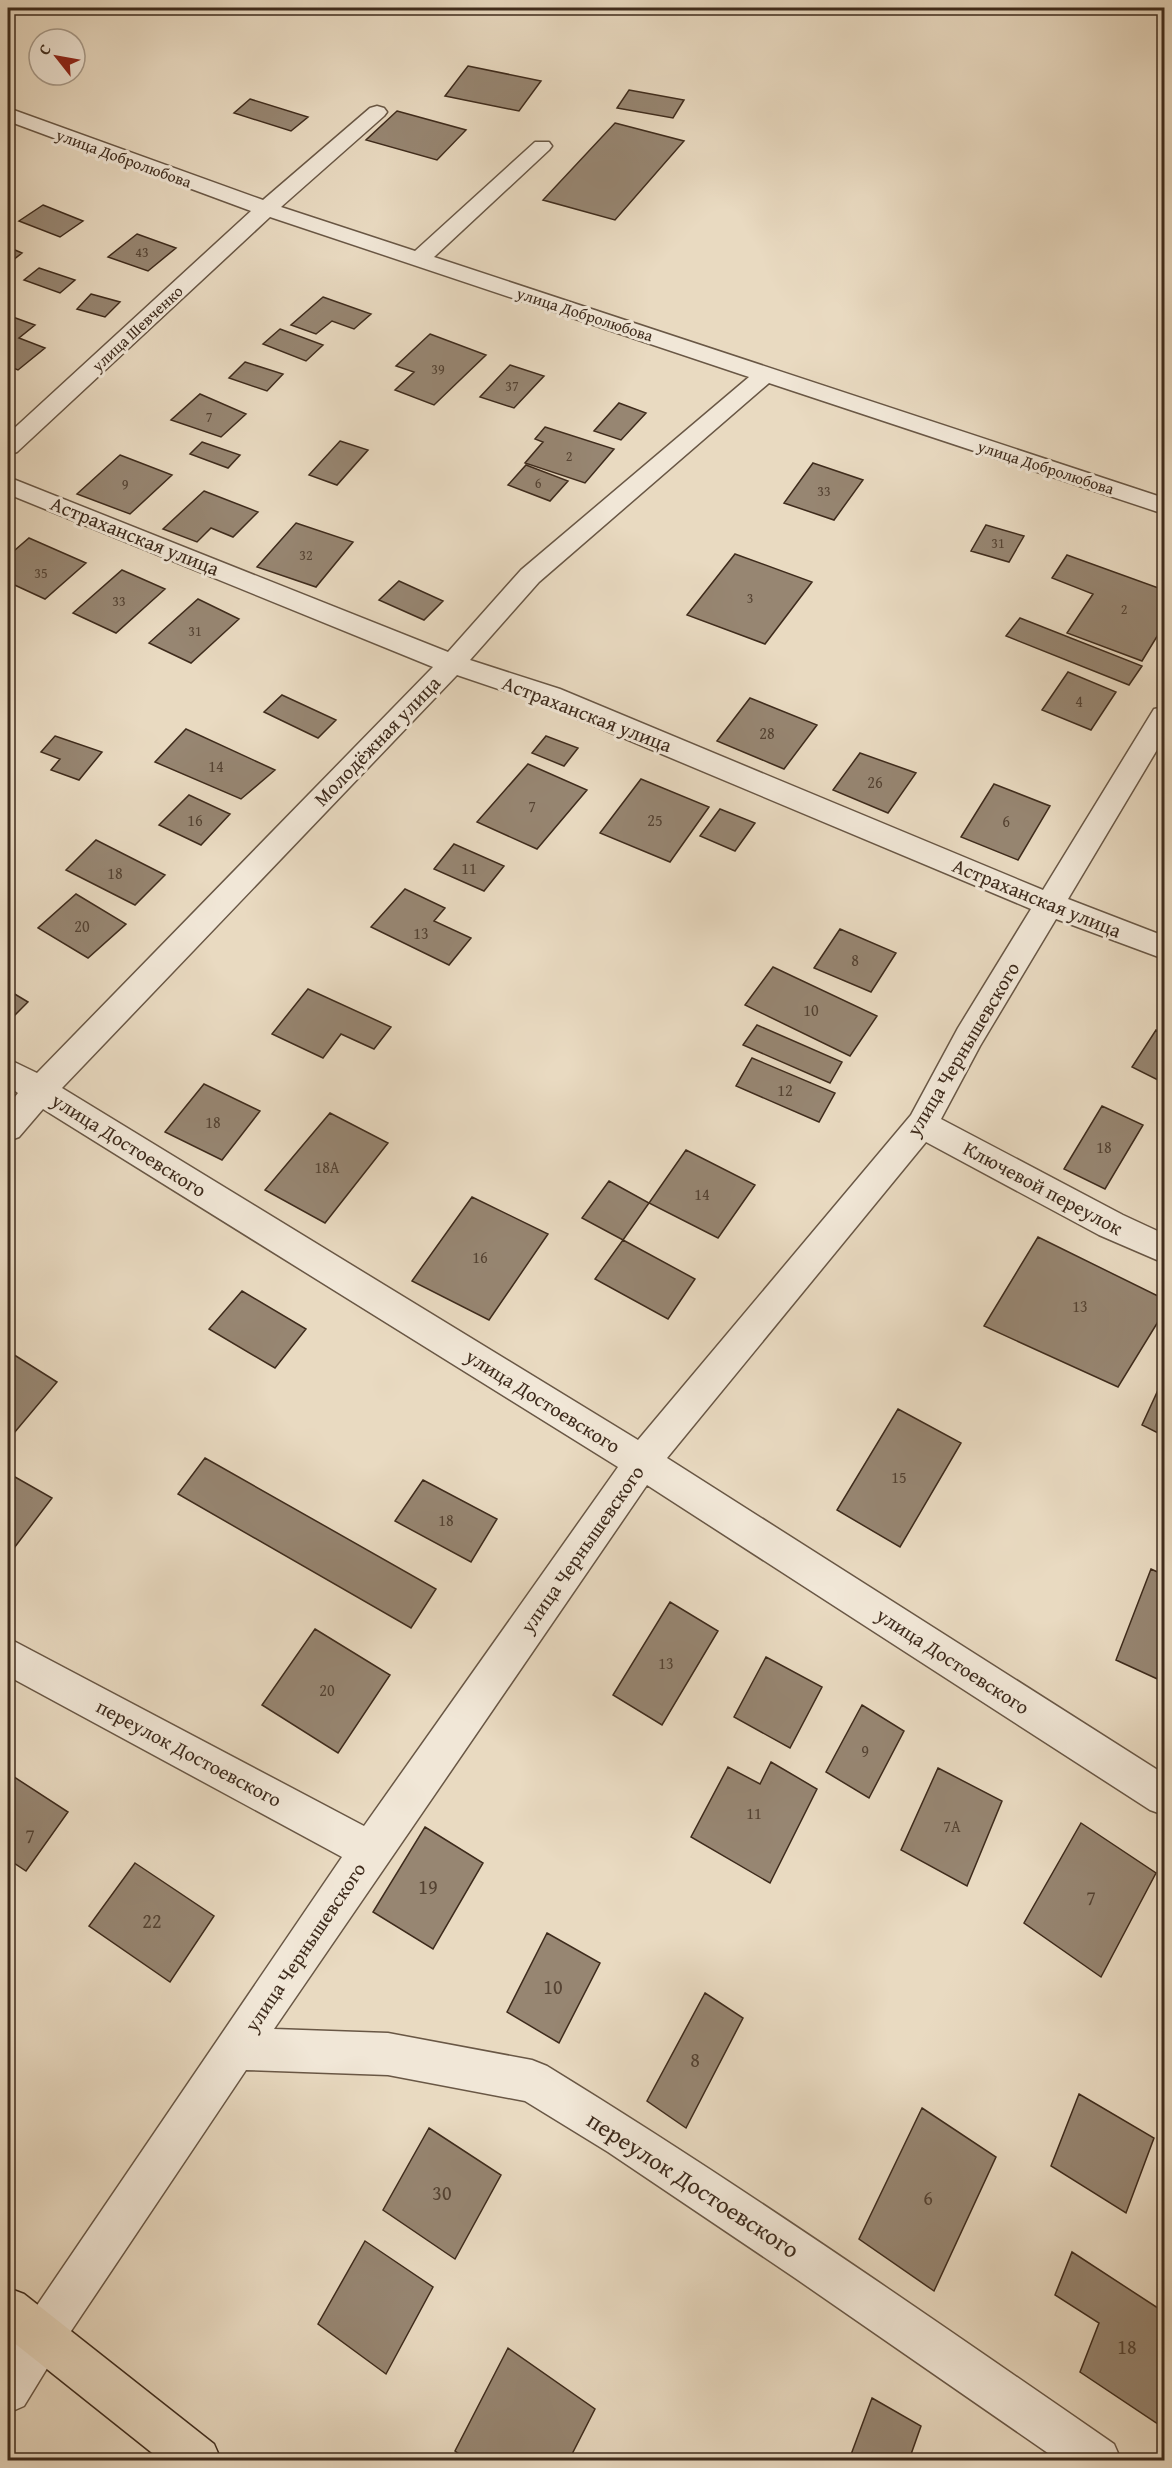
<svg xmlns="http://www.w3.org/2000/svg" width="1172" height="2468" viewBox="0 0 1172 2468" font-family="'Gentium Book Plus',serif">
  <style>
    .building { fill: #978672; stroke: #3e2b1c; stroke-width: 1.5 }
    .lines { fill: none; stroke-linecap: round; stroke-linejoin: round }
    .minor-casing { stroke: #695745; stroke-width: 3 }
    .major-casing { stroke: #3e2b1c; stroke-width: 3 }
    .minor { fill: #f1e7d7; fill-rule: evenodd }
    .major { fill: #e9dac1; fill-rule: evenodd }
    .labels { text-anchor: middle; stroke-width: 6; stroke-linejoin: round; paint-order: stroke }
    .far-number-label { font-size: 14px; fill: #544232 }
    .far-street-label { font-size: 16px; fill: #3e2b1c; stroke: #f1e7d7 }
    .number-label { font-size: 16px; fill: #544232 }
    .street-label { font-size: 20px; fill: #3e2b1c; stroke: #f1e7d7 }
    .near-number-label { font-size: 20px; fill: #544232 }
    .near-street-label { font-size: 24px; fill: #3e2b1c; stroke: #f1e7d7 }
  </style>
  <rect width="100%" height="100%" fill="#e9dac1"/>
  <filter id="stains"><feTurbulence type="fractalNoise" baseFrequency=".00333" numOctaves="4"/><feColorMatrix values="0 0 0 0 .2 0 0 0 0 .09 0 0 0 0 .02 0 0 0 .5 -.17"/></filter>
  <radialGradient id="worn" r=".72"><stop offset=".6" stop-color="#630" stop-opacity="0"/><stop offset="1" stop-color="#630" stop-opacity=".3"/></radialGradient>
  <path class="building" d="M 468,66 L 541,81 L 519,111 L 445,96 Z
    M 629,90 L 684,100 L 673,118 L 617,108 Z
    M 250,99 L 308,117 L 291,131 L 234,113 Z
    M 397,111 L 466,130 L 437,160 L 366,140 Z
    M 615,123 L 684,141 L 615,220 L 543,200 Z
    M 43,205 L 83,221 L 60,237 L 19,221 Z
    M 137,234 L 176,248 L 148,271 L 108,257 Z
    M 8,247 L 22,253 L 8,264 Z
    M 39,268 L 75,280 L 60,293 L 24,280 Z
    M 91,294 L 120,302 L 105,317 L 77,309 Z
    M 323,297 L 371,314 L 354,329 L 332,321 L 316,334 L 291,325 Z
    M 10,316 L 35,325 L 19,338 L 45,348 L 18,370 L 8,366 L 8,318 Z
    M 280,329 L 323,345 L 306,361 L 263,344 Z
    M 430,334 L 486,355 L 434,405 L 395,390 L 414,372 L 396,366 Z
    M 245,362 L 283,374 L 267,391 L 229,378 Z
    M 510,365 L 544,376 L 514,408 L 480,397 Z
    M 200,394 L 246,414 L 221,437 L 171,420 Z
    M 619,403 L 646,413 L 621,440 L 594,431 Z
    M 545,427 L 614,449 L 585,483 L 525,463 L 543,442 L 535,439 Z
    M 340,441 L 368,450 L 337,485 L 309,475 Z
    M 202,442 L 240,455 L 228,468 L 190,454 Z
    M 120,455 L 172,475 L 130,514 L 77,494 Z
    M 813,463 L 863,480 L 834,520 L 784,503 Z
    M 526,465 L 568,481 L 550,501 L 508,485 Z
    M 204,491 L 258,512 L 233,537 L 211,528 L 197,542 L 163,529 Z
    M 296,523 L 353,542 L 316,587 L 257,567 Z
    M 986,525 L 1024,536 L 1009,562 L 971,551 Z
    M 29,538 L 86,563 L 45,599 L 8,582 L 8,556 Z
    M 735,554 L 812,582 L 765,644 L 687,615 Z
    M 1067,555 L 1164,590 L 1164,625 L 1142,661 L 1067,633 L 1093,594 L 1052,578 Z
    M 122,570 L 165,589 L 116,633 L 73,613 Z
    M 399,581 L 443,601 L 424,620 L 379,600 Z
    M 198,599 L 239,619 L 191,663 L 149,643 Z
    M 1020,618 L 1142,666 L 1129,685 L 1006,636 Z
    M 1068,672 L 1116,692 L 1091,730 L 1042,710 Z
    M 282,695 L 336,720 L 318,738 L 264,712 Z
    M 750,698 L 817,725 L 784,769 L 717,741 Z
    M 186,729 L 275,770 L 241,799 L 155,762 Z
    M 55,736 L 102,752 L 79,780 L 51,770 L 60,759 L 41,752 Z
    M 546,736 L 578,748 L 564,766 L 532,753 Z
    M 860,753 L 916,773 L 888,813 L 833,790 Z
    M 528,764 L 587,790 L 537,849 L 477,822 Z
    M 641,779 L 709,807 L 670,862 L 600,833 Z
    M 994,784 L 1050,806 L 1018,860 L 961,837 Z
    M 189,795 L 230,814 L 201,845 L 159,825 Z
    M 720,809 L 755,823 L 735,851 L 700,836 Z
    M 96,840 L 165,875 L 135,905 L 66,870 Z
    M 454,844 L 504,866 L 484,891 L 434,869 Z
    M 405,889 L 445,908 L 434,921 L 471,938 L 449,965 L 371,927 Z
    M 76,894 L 126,924 L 88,958 L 38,928 Z
    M 840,929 L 896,953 L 871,992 L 814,968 Z
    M 773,967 L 877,1016 L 850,1056 L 745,1005 Z
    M 308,989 L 391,1027 L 374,1049 L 341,1034 L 323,1058 L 272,1034 Z
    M 8,990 L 28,1002 L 8,1022 Z
    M 757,1025 L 842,1062 L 830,1083 L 743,1045 Z
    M 1156,1030 L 1164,1034 L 1164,1083 L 1132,1067 Z
    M 752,1058 L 835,1093 L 819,1122 L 736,1086 Z
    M 204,1084 L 260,1111 L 222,1160 L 165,1132 Z
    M 1102,1106 L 1143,1125 L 1105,1189 L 1064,1169 Z
    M 330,1113 L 388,1143 L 325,1223 L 265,1190 Z
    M 686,1150 L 755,1185 L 718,1238 L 649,1203 Z
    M 609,1181 L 649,1203 L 623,1240 L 582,1218 Z
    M 472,1197 L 548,1234 L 489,1320 L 412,1281 Z
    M 1038,1237 L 1164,1299 L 1164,1312 L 1118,1387 L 984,1326 Z
    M 623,1240 L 695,1279 L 668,1319 L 595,1279 Z
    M 242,1291 L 306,1329 L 275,1368 L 209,1329 Z
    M 8,1351 L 57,1382 L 14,1433 L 8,1429 Z
    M 1164,1377 L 1164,1436 L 1142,1425 Z
    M 898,1409 L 961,1443 L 900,1547 L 837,1510 Z
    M 205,1458 L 436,1589 L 411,1628 L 178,1494 Z
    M 8,1473 L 52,1498 L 8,1556 Z
    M 423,1480 L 497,1519 L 471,1562 L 395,1521 Z
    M 1151,1569 L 1164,1575 L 1164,1682 L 1116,1660 Z
    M 670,1602 L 718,1631 L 662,1725 L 613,1695 Z
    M 315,1629 L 390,1675 L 338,1753 L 262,1705 Z
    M 766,1657 L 822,1687 L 790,1748 L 734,1717 Z
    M 862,1705 L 904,1731 L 869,1798 L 826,1772 Z
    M 771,1762 L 817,1789 L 770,1883 L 691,1837 L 728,1767 L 760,1784 Z
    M 938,1768 L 1002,1801 L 967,1886 L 901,1850 Z
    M 8,1773 L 68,1812 L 26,1871 L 8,1859 Z
    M 1081,1823 L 1156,1873 L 1101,1977 L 1024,1923 Z
    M 425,1827 L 483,1863 L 433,1949 L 373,1912 Z
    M 135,1863 L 214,1916 L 170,1982 L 89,1926 Z
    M 547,1933 L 600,1963 L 559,2043 L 507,2012 Z
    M 705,1993 L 743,2018 L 686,2128 L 647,2101 Z
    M 1079,2094 L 1154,2138 L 1126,2213 L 1051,2166 Z
    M 922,2108 L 996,2157 L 934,2291 L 859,2239 Z
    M 429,2128 L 501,2175 L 455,2259 L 383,2210 Z
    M 365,2241 L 433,2287 L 386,2374 L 318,2324 Z
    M 1072,2252 L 1164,2312 L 1164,2428 L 1080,2372 L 1099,2323 L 1055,2295 Z
    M 508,2348 L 595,2409 L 569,2460 L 468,2460 L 455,2451 Z
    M 872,2398 L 921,2426 L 909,2460 L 849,2460 Z"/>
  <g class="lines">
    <g class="minor-casing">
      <path id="minor" d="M 377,106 L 384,108 L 387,112 L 384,116 L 281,207 L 415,251 L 535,142 L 549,142 L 552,146 L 549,150 L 434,257 L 1164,498 L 1164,514 L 769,383 L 539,582 L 470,660 L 560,689 L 1043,890 L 1154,709 L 1164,707 L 1164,738 L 1068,899 L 1164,936 L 1164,959 L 1056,919 L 980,1046 L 941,1119 L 1123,1215 L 1164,1234 L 1164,1263 L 1099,1235 L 926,1142 L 667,1458 L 1164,1774 L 1164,1815 L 1150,1810 L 647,1485 L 274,2029 L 388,2033 L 532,2060 L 547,2066 C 741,2185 927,2315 1114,2444 L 1121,2460 L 1058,2460 L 795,2278 L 608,2152 L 525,2101 L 388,2075 L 246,2070 L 57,2352 L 24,2406 L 8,2413 L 8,2348 L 342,1857 L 8,1676 L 8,1638 L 364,1826 L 618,1467 L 43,1109 L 19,1137 L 8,1141 L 8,1106 L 18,1093 L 8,1086 L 8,1059 L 37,1073 L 433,667 L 8,494 L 8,477 L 448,652 L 521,570 L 749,377 L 270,217 L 17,452 L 8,455 L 8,434 L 251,211 L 8,121 L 8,108 L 263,200 L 370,108 ZM 457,675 L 540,703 L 1031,909 L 958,1028 L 911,1115 L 638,1440 L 62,1088 Z"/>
    </g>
    <g class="major-casing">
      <path id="major" d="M 8,2288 L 24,2294 L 214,2444 L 221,2460 L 161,2460 L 8,2338 Z"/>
    </g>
    <use href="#minor" class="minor"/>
    <use href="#major" class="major"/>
  </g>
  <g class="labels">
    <g class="far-number-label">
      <text x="142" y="257">43</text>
      <text x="438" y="374">39</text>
      <text x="512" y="391">37</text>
      <text x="209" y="422">7</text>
      <text x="569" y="461">2</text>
      <text x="538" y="488">6</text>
      <text x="125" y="489">9</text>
      <text x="824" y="496">33</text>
      <text x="998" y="548">31</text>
      <text x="306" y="560">32</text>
      <text x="41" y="578">35</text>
      <text x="750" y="603">3</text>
      <text x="119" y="606">33</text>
      <text x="1124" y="614">2</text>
      <text x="195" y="636">31</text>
    </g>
    <g class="far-street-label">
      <text transform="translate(124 158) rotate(20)" y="6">улица Добролюбова</text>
      <text transform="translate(585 314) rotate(18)" y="6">улица Добролюбова</text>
      <text transform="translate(137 328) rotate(-43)" y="6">улица Шевченко</text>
      <text transform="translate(1046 467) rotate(18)" y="6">улица Добролюбова</text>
    </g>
    <g class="number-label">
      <text x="1079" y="707">4</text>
      <text x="767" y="739">28</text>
      <text x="216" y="772">14</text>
      <text x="875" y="788">26</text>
      <text x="532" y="812">7</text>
      <text x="195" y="826">16</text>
      <text x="655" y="826">25</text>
      <text x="1006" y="827">6</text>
      <text x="469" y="874">11</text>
      <text x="115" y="879">18</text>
      <text x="82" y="932">20</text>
      <text x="421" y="939">13</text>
      <text x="855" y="966">8</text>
      <text x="811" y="1016">10</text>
      <text x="785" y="1096">12</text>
      <text x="213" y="1128">18</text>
      <text x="1104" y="1153">18</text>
      <text x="327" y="1173">18А</text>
      <text x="702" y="1200">14</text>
      <text x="480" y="1263">16</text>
      <text x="1080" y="1312">13</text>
      <text x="899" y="1483">15</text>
      <text x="446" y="1526">18</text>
      <text x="666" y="1669">13</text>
      <text x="327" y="1696">20</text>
      <text x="865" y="1757">9</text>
      <text x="754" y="1819">11</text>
      <text x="952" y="1832">7А</text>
    </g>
    <g class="street-label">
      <text transform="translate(135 536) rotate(22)" y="7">Астраханская улица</text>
      <text transform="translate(587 714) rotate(21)" y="7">Астраханская улица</text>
      <text transform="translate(377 741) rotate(-46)" y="7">Молодёжная улица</text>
      <text transform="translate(1037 898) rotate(22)" y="7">Астраханская улица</text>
      <text transform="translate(963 1049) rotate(-59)" y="7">улица Чернышевского</text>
      <text transform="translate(129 1145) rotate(32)" y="7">улица Достоевского</text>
      <text transform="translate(1043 1188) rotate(28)" y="7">Ключевой переулок</text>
      <text transform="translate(543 1401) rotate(32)" y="7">улица Достоевского</text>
      <text transform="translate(582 1549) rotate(-55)" y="7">улица Чернышевского</text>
      <text transform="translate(953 1661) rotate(33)" y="7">улица Достоевского</text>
      <text transform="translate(189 1753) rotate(28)" y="7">переулок Достоевского</text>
      <text transform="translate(305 1947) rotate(-56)" y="7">улица Чернышевского</text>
    </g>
    <g class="near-number-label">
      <text x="30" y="1843">7</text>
      <text x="428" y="1894">19</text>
      <text x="1091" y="1905">7</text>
      <text x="152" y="1928">22</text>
      <text x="553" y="1994">10</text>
      <text x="695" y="2067">8</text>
      <text x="442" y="2200">30</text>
      <text x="928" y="2205">6</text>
      <text x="1127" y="2354">18</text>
    </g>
    <g class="near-street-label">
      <text transform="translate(693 2185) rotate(33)" y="8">переулок Достоевского</text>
    </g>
  </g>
  <rect width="1172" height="2468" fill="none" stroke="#e9dac1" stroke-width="30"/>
  <rect x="9" y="9" width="1154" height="2450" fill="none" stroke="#3e2b1c" stroke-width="3"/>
  <rect x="15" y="15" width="1142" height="2438" fill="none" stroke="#3e2b1c" stroke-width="1.5"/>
  <g transform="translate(57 57) rotate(301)"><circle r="28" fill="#f1e7d7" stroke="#a99c8c" stroke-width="1.5"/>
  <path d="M0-4.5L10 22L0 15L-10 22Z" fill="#8f2418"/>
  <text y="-9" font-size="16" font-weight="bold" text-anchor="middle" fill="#3e2b1c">С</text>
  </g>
  <rect width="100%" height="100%" filter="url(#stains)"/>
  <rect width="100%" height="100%" fill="url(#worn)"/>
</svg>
